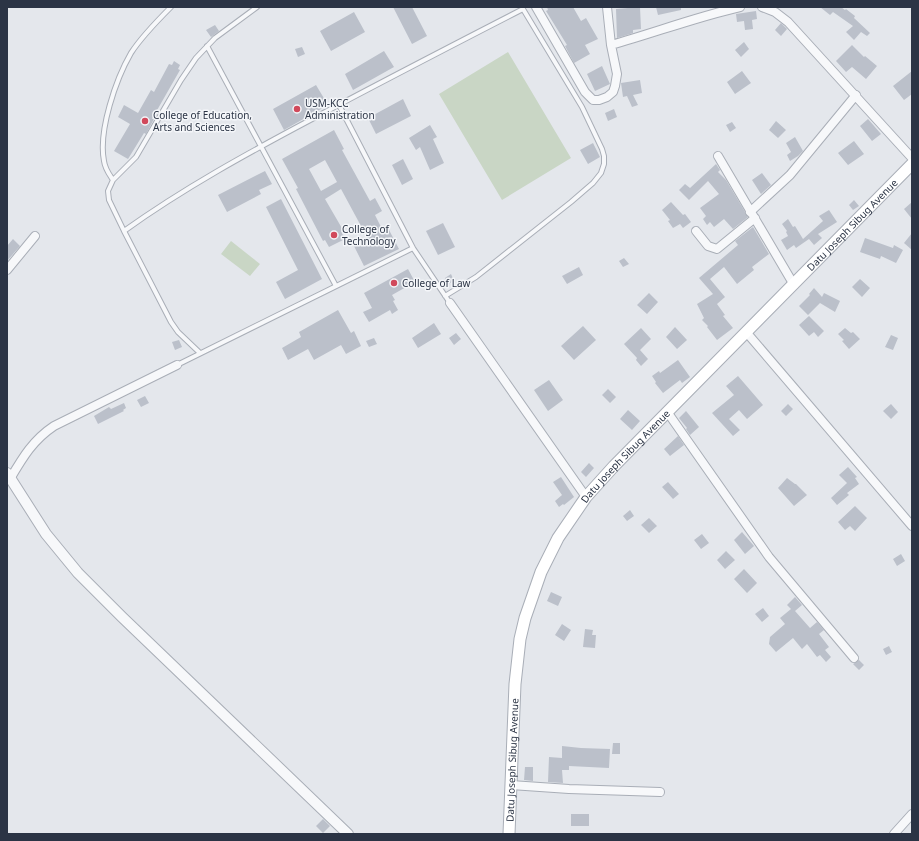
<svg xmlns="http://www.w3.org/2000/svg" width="919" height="841" viewBox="0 0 919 841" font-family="'Noto Sans',sans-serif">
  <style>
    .green { fill: #c9d6c5 }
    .building { fill: #bbc0ca; fill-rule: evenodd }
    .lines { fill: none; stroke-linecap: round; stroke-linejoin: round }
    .service-casing { stroke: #a9aeb7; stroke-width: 6 }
    .minor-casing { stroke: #a9aeb7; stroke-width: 10 }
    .tertiary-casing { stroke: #a9aeb7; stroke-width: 12 }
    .secondary-casing { stroke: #a9aeb7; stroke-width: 13 }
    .service { stroke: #f7f8fa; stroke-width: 4 }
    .minor { stroke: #f7f8fa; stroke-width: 8 }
    .tertiary { stroke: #f7f8fa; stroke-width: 10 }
    .secondary { stroke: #fff; stroke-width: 11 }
    .poi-dot { fill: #d1495b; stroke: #f4f6f9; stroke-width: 1.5 }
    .labels { text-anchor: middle; stroke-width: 3; stroke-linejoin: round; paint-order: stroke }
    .poi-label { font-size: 10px; fill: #2b3445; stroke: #f4f6f9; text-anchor: start }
    .street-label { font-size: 10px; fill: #2b3445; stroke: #f4f6f9 }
  </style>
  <rect width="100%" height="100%" fill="#e4e7ec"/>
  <path class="green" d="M 508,52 L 571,158 L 502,200 L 439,94 Z
    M 231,241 L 260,264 L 250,276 L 221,254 Z"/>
  <path class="building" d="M 393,7 L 412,7 L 427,36 L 412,44 Z
    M 547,7 L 573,7 L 581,21 L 586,18 L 598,39 L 585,45 L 590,54 L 574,63 L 565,46 L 567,45 L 546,11 L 548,10 Z
    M 640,7 L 641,29 L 633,30 L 633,33 L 617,38 L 616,9 Z
    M 656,7 L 681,7 L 681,10 L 658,15 Z
    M 820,7 L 841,7 L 845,10 L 846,9 L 855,16 L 854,18 L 870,33 L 867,36 L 861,32 L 854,40 L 846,32 L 853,26 L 833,12 L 830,15 Z
    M 756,11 L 757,19 L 752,20 L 753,29 L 745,30 L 744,21 L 737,22 L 736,14 Z
    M 354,12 L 365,32 L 331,51 L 320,31 Z
    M 781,23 L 787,29 L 781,36 L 775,30 Z
    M 215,25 L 219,31 L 211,37 L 206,30 Z
    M 744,42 L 749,49 L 741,57 L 735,50 Z
    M 852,45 L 864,57 L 865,56 L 877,66 L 866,79 L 852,67 L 846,72 L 836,61 Z
    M 302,47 L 305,54 L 298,57 L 295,49 Z
    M 384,51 L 394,67 L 353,90 L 345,74 Z
    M 174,61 L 180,65 L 178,69 L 180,70 L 152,119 L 154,119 L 146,134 L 144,133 L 128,159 L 114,151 L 130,124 L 118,117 L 124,105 L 138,113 L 151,90 L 154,92 L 169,64 L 172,65 Z
    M 602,66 L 610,84 L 595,91 L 587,74 Z
    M 742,71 L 751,83 L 735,94 L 727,82 Z
    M 912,71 L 912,94 L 904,100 L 893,86 Z
    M 640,80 L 642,93 L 633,95 L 638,105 L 632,107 L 627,96 L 623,97 L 621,83 Z
    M 316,85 L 328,105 L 284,130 L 273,109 Z
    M 403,99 L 411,116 L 376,134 L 368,118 Z
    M 614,109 L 617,117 L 608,121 L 605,113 Z
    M 868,119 L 881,134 L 872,141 L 860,126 Z
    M 776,121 L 786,130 L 778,138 L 769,130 Z
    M 732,122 L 736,128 L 730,132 L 726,125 Z
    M 430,125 L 437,137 L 433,139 L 444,163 L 430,170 L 420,147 L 416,150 L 409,138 Z
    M 334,130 L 344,149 L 342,150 L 370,201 L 375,198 L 382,211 L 375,215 L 383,231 L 388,228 L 399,249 L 364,266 L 354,246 L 368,239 L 341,189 L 325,199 L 343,230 L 341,231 L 345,239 L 329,247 L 325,240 L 323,241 L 296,189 L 298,188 L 282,159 ZM 325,160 L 337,182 L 321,191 L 309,169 Z
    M 795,137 L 803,151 L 798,156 L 790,161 L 787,155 L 791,152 L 786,143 Z
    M 854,141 L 864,154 L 848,165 L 838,153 Z
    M 593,143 L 600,157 L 588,164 L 580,150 Z
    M 403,159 L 413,179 L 402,185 L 392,165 Z
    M 716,164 L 720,170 L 718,172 L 726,180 L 748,217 L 733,229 L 724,219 L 714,227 L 710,222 L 707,225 L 703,219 L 706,216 L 700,208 L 719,194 L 708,181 L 689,200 L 679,190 L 685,184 L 690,188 Z
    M 265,171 L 272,184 L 259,190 L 261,194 L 227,212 L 218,195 Z
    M 762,173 L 771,185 L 761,194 L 752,180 Z
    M 281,199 L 322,279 L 285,299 L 276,282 L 298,270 L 266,207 Z
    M 854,200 L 859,206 L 853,210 L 849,205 Z
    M 671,202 L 683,215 L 685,214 L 691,222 L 683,228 L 680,224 L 673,228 L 668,221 L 670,220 L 662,210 Z
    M 912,202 L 912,219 L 904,209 Z
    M 829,210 L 837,222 L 818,234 L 822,238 L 814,245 L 809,239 L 796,248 L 794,245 L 787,250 L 781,240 L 788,236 L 786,232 L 787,231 L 782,224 L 788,219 L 793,227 L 795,226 L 803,239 L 823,221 L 819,216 Z
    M 443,223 L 455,247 L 438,255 L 426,231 Z
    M 753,227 L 769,254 L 752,267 L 754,270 L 737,284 L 724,267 L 710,279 L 725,297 L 717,304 L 725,315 L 723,316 L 733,328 L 717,340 L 707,327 L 708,326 L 702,320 L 704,318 L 697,304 L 713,294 L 699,278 L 738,245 L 735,241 Z
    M 912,233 L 912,250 L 904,243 Z
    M 865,238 L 893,248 L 894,245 L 903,250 L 896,263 L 881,256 L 880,259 L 860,252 Z
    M 13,239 L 20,246 L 7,261 L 7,246 Z
    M 624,258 L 629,264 L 623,267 L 619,261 Z
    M 579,267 L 583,275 L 567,284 L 562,276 Z
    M 408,269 L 415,282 L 392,295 L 395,300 L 393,301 L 398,310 L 392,314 L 390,310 L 369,322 L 363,312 L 372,308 L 364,293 Z
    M 451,274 L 454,281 L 448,284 L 445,278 Z
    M 860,279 L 870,288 L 862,297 L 852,287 Z
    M 814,288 L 822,297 L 824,293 L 840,301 L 835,312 L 820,303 L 808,315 L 799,306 L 810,295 L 809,294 Z
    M 649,293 L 658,302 L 647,314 L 637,305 Z
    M 338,310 L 351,333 L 354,331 L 361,346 L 346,354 L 341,345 L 314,360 L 308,349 L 288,360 L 282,348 L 301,337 L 299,332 Z
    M 809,316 L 824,331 L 818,337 L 814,332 L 809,336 L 799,325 Z
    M 434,323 L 441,334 L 418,348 L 412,338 Z
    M 583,326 L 596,340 L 574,360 L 561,346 Z
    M 675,327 L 687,340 L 677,349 L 666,337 Z
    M 641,328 L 651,339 L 640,350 L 648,359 L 641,366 L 636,360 L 637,358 L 624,344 Z
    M 845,328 L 851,333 L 853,332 L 860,339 L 849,349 L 842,341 L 844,340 L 838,334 Z
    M 456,333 L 461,339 L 454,345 L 449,338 Z
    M 891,335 L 898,338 L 893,350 L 885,347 Z
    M 374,338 L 377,344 L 369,347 L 366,341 Z
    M 179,340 L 182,347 L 175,350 L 172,342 Z
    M 678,360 L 690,377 L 682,383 L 680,380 L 663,393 L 655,383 L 656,382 L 652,376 L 659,371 L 660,373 Z
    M 738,376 L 763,405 L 747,419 L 739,410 L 729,419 L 740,430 L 733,436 L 712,413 L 734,395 L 726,386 Z
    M 549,380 L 563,400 L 548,411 L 534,390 Z
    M 608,389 L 616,397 L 610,403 L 602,395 Z
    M 145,396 L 149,403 L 141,407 L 137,400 Z
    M 124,403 L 126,408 L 123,410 L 124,411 L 98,424 L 94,416 L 109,407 L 111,409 Z
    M 788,404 L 793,409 L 786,416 L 781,411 Z
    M 891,404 L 898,412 L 891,419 L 883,411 Z
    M 628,410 L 640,421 L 632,430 L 620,419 Z
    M 686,411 L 699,427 L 690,435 L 686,429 L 687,428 L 679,418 Z
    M 678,436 L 684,445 L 670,456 L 664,449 Z
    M 589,463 L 594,468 L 586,477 L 581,472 Z
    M 848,467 L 857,477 L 855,478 L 859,484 L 847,493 L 849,495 L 837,505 L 831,498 L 847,483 L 839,475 Z
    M 561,477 L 574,497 L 564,505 L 563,504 L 559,507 L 555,501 L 562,495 L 553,482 Z
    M 787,478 L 795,484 L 796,484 L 807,495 L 794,506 L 778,488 Z
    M 668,482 L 679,494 L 673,499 L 662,487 Z
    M 855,506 L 867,518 L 855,531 L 850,526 L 845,530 L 838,522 Z
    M 630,510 L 634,516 L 627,521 L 623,516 Z
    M 649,518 L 657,526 L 649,533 L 641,525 Z
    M 742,532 L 754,546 L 745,554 L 734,540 Z
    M 702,534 L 709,543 L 701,549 L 694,540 Z
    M 726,551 L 735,560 L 725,569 L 717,560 Z
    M 901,554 L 905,561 L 897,566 L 893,559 Z
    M 744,569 L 757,583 L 747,593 L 734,579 Z
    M 551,592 L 562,597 L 558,606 L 547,601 Z
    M 795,597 L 802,605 L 795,611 L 810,628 L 817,622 L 824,630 L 819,634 L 829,647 L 825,650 L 831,657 L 826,662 L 820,655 L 817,657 L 807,644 L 802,649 L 793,638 L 776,652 L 769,644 L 770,637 L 785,624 L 780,618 L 791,609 L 787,605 Z
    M 763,608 L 769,616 L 762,622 L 755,614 Z
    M 562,624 L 571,630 L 564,641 L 555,635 Z
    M 585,629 L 593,630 L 592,635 L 596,635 L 595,648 L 583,647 Z
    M 889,646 L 892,652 L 886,655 L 883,649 Z
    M 859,660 L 864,665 L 859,670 L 853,664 Z
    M 613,743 L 620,743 L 620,754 L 612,754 Z
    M 562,746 L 581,748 L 610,749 L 609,768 L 569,766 L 569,770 L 562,770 L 563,783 L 548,782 L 549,757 L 562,758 Z
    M 525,767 L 533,767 L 533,781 L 524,780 Z
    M 571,814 L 589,814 L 589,826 L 571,826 Z
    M 323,819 L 330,826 L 323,833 L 316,826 Z"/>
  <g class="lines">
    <g class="service-casing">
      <path id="service" d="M 207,46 L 336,286
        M 339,105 L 413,248 L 450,303
        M 113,180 C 109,174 105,169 104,161 C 98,131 116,79 131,53 C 142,36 157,21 171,7
        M 124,231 C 184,188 248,153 314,118 C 383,81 453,45 523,9 L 582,107 L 602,149 L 604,156 L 604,164 L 601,173 L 593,183 L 571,202 L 476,277 L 445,296
        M 200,353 L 178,332 L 171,322 L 124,231 L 109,200 L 108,191 L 113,180 L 136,157 L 181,80 L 196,58 L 215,38 L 257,7
        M 177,365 L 413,248"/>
    </g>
    <g class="minor-casing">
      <path id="minor" d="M 536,7 L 585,92 L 593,100 L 599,100 L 607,97 L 613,92 L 615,86 L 617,74 L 611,45 L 607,7
        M 762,7 L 775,12 L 788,22 L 912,158
        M 611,45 C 654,33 696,17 740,7
        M 718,156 L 794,285
        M 750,212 L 790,175 L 856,95
        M 696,231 L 708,246 L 717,249 L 755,218
        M 7,270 L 35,236
        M 450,303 L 586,497
        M 747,333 L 912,526
        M 668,413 L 769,557 L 854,658
        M 10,479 C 23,457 33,440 54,426 L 177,365
        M 511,785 L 569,789 L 660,792
        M 894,834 L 912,814"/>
    </g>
    <g class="tertiary-casing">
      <path id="tertiary" d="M 7,473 L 46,534 L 78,573 L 122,617 L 348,834"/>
    </g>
    <g class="secondary-casing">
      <g id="secondary">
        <path id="s1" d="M 509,834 L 515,684 L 520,639 L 525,618 L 541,572 L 558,538 L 586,497 L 614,466 L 912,164"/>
      </g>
    </g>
    <use href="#service" class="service"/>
    <use href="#minor" class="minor"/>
    <use href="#tertiary" class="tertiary"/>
    <use href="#secondary" class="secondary"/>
  </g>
  <g class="poi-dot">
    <circle cx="297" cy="109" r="4"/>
    <circle cx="145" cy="121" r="4"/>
    <circle cx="334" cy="235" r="4"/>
    <circle cx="394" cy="283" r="4"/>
  </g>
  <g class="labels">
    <g class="poi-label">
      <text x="305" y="107">USM-KCC<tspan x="305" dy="12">Administration</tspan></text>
      <text x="153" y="119">College of Education,<tspan x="153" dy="12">Arts and Sciences</tspan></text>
      <text x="342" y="233">College of<tspan x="342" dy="12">Technology</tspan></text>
      <text x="402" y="287">College of Law</text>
    </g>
    <g class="street-label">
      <text dy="4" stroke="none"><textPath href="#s1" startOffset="734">Datu Joseph Sibug Avenue</textPath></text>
      <text dy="4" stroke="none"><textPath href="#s1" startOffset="410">Datu Joseph Sibug Avenue</textPath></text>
      <text dy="4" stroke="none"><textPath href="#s1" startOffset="74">Datu Joseph Sibug Avenue</textPath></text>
    </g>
  </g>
  <rect width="919" height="841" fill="none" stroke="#2b3445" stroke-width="16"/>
</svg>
